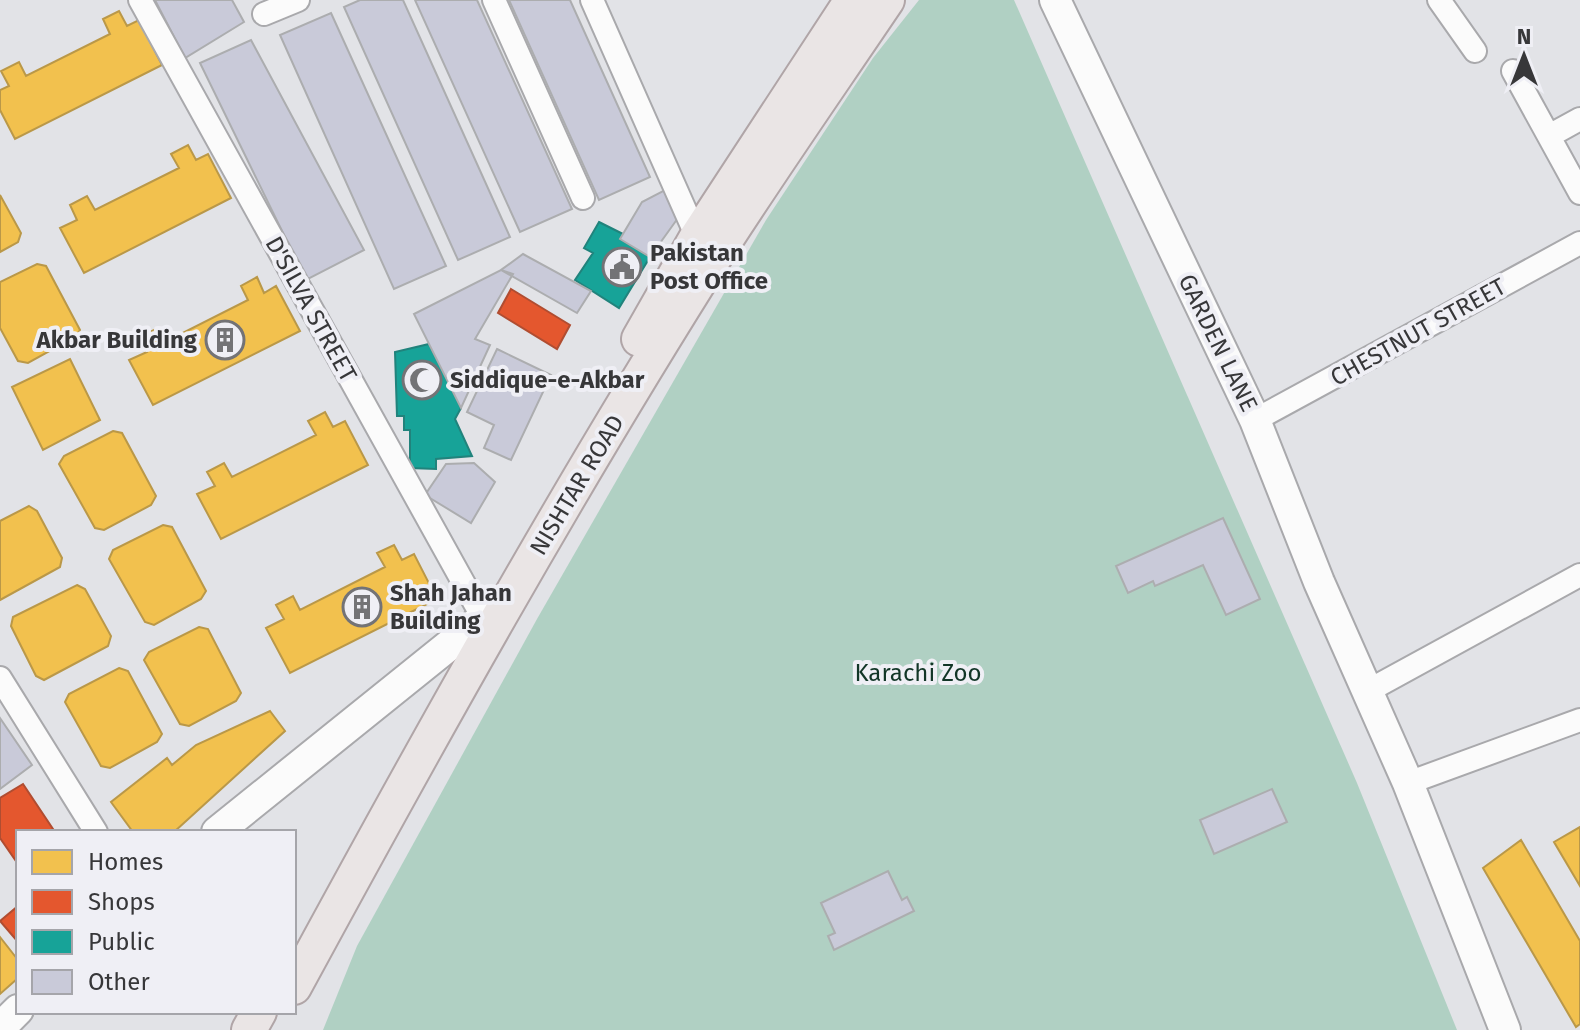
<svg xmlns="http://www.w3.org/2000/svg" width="1580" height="1030" viewBox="0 0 1580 1030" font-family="'Fira Sans',sans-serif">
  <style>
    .green { fill: #b0d0c3 }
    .homes { fill: #f2c14e; stroke: #ba9848; stroke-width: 2 }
    .shops { fill: #e4572e; stroke: #b04d31; stroke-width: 2 }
    .public { fill: #17a398; stroke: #21837c; stroke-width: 2 }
    .building { fill: #c9cad9; stroke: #acadaf; stroke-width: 2 }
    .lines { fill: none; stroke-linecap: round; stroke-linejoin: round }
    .street-casing { stroke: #a9a9ac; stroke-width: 26 }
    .secondary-casing { stroke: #a9a9ac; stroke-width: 34 }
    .primary-casing { stroke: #b0a5a7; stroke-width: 38 }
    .street { stroke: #fbfbfb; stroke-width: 22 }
    .secondary { stroke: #fbfbfb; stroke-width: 30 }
    .primary { stroke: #eae5e5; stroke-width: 34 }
    .labels { text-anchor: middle; stroke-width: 8; stroke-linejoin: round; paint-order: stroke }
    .poi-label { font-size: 24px; font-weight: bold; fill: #373739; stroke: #efeff5; text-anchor: start }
    .street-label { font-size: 24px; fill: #373739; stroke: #efeff5 }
    .park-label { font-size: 24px; fill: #123627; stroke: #efeff5 }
  </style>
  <rect width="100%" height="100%" fill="#e2e3e7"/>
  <path class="green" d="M 919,0 L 1014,0 L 1357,783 L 1457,1030 L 323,1030 L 357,946 L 537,619 L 766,220 L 873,58 Z"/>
  <path class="homes" d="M 119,11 L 127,26 L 139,20 L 162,65 L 15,139 L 0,110 L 0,90 L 9,86 L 1,71 L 19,62 L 26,76 L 110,34 L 103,19 Z
    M 188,145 L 196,160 L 208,154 L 231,198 L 84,273 L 60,228 L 77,220 L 70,205 L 87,196 L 95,210 L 179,168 L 171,154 Z
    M 0,195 L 21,233 L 18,242 L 0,252 Z
    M 37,264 L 46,266 L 80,330 L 75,337 L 28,363 L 18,361 L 0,328 L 0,282 Z
    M 257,277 L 264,293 L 276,286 L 300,331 L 153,405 L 129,360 L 147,352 L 139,337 L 156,329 L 163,343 L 248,300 L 241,286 Z
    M 70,359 L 100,420 L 43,450 L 12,387 Z
    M 325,412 L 333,427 L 345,421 L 368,465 L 221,539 L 197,494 L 215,486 L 207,472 L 224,463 L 232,477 L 316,435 L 308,421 Z
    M 113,431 L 122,433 L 156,496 L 151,505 L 104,530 L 95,528 L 59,464 L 64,456 Z
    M 29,506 L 37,511 L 62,558 L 60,567 L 0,600 L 0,521 Z
    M 163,525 L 172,527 L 206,591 L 201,599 L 154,625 L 145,622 L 109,559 L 113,550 Z
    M 394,545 L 402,560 L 414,554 L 437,599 L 290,673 L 266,628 L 284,619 L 276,605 L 293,596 L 300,610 L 385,567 L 377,553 Z
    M 77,585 L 85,589 L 111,636 L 108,646 L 44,680 L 36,676 L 11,626 L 13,617 Z
    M 199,627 L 208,629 L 241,693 L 236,701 L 189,726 L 180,724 L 144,660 L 149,652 Z
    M 119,668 L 128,671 L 162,734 L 157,742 L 110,768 L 101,766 L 65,702 L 69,694 Z
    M 270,711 L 285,731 L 174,832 L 133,832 L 111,802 L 167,758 L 172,765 L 196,745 Z
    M 1580,827 L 1580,886 L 1554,842 Z
    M 1521,840 L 1580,941 L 1580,1024 L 1576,1027 L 1483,868 Z
    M 0,937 L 18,960 L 18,978 L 0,994 Z"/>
  <path class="shops" d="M 511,289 L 570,325 L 557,349 L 498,313 Z
    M 23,784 L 55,832 L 18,832 L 18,864 L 0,838 L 0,798 Z
    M 18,906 L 18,942 L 0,921 Z"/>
  <path class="public" d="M 599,222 L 623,234 L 620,239 L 650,257 L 619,308 L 575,280 L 593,253 L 584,248 Z
    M 429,344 L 461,408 L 455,419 L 472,456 L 436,459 L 436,469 L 410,468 L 410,430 L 404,430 L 404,416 L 397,416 L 395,352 Z"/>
  <path class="building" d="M 155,0 L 232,0 L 244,22 L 185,58 Z
    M 360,0 L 403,0 L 510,237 L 458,260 L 344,7 Z
    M 415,0 L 477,0 L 572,209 L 520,232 Z
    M 509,0 L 570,0 L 650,177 L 599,200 Z
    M 331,13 L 446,266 L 394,289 L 280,35 Z
    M 251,40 L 364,250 L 306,280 L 200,63 Z
    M 665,190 L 678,218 L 650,257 L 620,239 L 642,202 Z
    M 523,254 L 591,291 L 577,313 L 501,270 Z
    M 501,270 L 513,274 L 475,339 L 490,345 L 461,408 L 414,314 Z
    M 497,349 L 551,375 L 511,460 L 484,448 L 494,425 L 467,412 Z
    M 474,463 L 495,482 L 471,523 L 425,495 L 446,464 Z
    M 1223,518 L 1260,599 L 1226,615 L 1203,565 L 1155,586 L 1153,581 L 1128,593 L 1116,566 Z
    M 0,718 L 32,765 L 0,789 Z
    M 1272,789 L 1287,822 L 1214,854 L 1200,820 Z
    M 888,871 L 902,900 L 907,897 L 914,911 L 834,950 L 828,936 L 835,933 L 821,903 Z"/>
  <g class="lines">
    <g class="street-casing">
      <path id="street" d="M 140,0 L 483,618
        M 494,0 L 583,198
        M 592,0 L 697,237 L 704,241
        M 1439,0 L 1475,51
        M 264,14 L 298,0
        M 1513,71 L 1580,193
        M 1549,136 L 1580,119
        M 1255,420 L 1580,243
        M 0,678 L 96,832
        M 1366,692 L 1580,575
        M 1408,783 L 1580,720"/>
    </g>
    <g class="secondary-casing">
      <path id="secondary" d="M 1055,0 L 1255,420 L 1319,582 L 1408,783 L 1505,1030
        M 217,832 L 483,618
        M 0,1028 L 18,1010"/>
    </g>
    <g class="primary-casing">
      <path id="primary" d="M 639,339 L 697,237 L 852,0
        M 294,987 C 429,738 567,490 719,250 C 773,166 831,83 887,0
        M 249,1030 L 259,1012"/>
    </g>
    <use href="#street" class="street"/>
    <use href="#secondary" class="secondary"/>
    <use href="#primary" class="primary"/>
  </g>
  <defs>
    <g id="civic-ring" transform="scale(2)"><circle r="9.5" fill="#efeff5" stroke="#737376" stroke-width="1.5"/><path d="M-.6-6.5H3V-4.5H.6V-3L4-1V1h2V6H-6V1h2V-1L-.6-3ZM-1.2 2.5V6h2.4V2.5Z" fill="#737376"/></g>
    <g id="building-ring" transform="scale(2)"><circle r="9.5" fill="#efeff5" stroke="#737376" stroke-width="1.5"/><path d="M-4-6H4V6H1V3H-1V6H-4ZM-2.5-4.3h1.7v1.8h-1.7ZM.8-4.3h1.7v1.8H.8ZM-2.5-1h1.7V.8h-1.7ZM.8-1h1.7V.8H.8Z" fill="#737376"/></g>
    <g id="mosque-ring" transform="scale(2)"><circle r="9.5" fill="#efeff5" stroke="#737376" stroke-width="1.5"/><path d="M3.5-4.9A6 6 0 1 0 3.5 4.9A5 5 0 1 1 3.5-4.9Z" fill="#737376"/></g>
  </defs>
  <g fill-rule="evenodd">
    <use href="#civic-ring" x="622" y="267"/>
    <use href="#building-ring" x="225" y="340"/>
    <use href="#mosque-ring" x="422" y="380"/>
    <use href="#building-ring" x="362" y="607"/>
  </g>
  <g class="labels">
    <g class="poi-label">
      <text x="650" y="261">Pakistan<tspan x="650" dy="28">Post Office</tspan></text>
      <text x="197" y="348" text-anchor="end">Akbar Building</text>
      <text x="450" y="388">Siddique-e-Akbar</text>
      <text x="390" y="601">Shah Jahan<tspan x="390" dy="28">Building</tspan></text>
    </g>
    <g class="street-label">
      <text transform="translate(311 309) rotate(61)" y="8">D'SILVA STREET</text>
      <text transform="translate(1418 332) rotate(-29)" y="8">CHESTNUT STREET</text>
      <text transform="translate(1218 343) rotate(64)" y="8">GARDEN LANE</text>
      <text transform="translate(577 485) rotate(-59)" y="8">NISHTAR ROAD</text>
    </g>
    <g class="park-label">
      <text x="918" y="681">Karachi Zoo</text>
    </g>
  </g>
  <rect x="16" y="830" width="280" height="184" fill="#efeff5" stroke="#a5a5aa" stroke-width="2"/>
  <rect x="32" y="850" width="40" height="24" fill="#f2c14e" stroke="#a5a5aa" stroke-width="2"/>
  <text x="88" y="870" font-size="24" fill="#373739">Homes</text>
  <rect x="32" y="890" width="40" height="24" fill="#e4572e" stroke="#a5a5aa" stroke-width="2"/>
  <text x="88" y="910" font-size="24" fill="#373739">Shops</text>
  <rect x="32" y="930" width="40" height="24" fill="#17a398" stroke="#a5a5aa" stroke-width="2"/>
  <text x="88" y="950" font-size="24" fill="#373739">Public</text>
  <rect x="32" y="970" width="40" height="24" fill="#c9cad9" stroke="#a5a5aa" stroke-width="2"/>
  <text x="88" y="990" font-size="24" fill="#373739">Other</text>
  <g transform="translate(1524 56)" stroke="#efeff5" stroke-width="6" paint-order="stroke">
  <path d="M0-6L14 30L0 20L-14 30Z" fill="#373739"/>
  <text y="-12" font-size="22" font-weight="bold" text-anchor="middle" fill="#373739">N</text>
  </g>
</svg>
